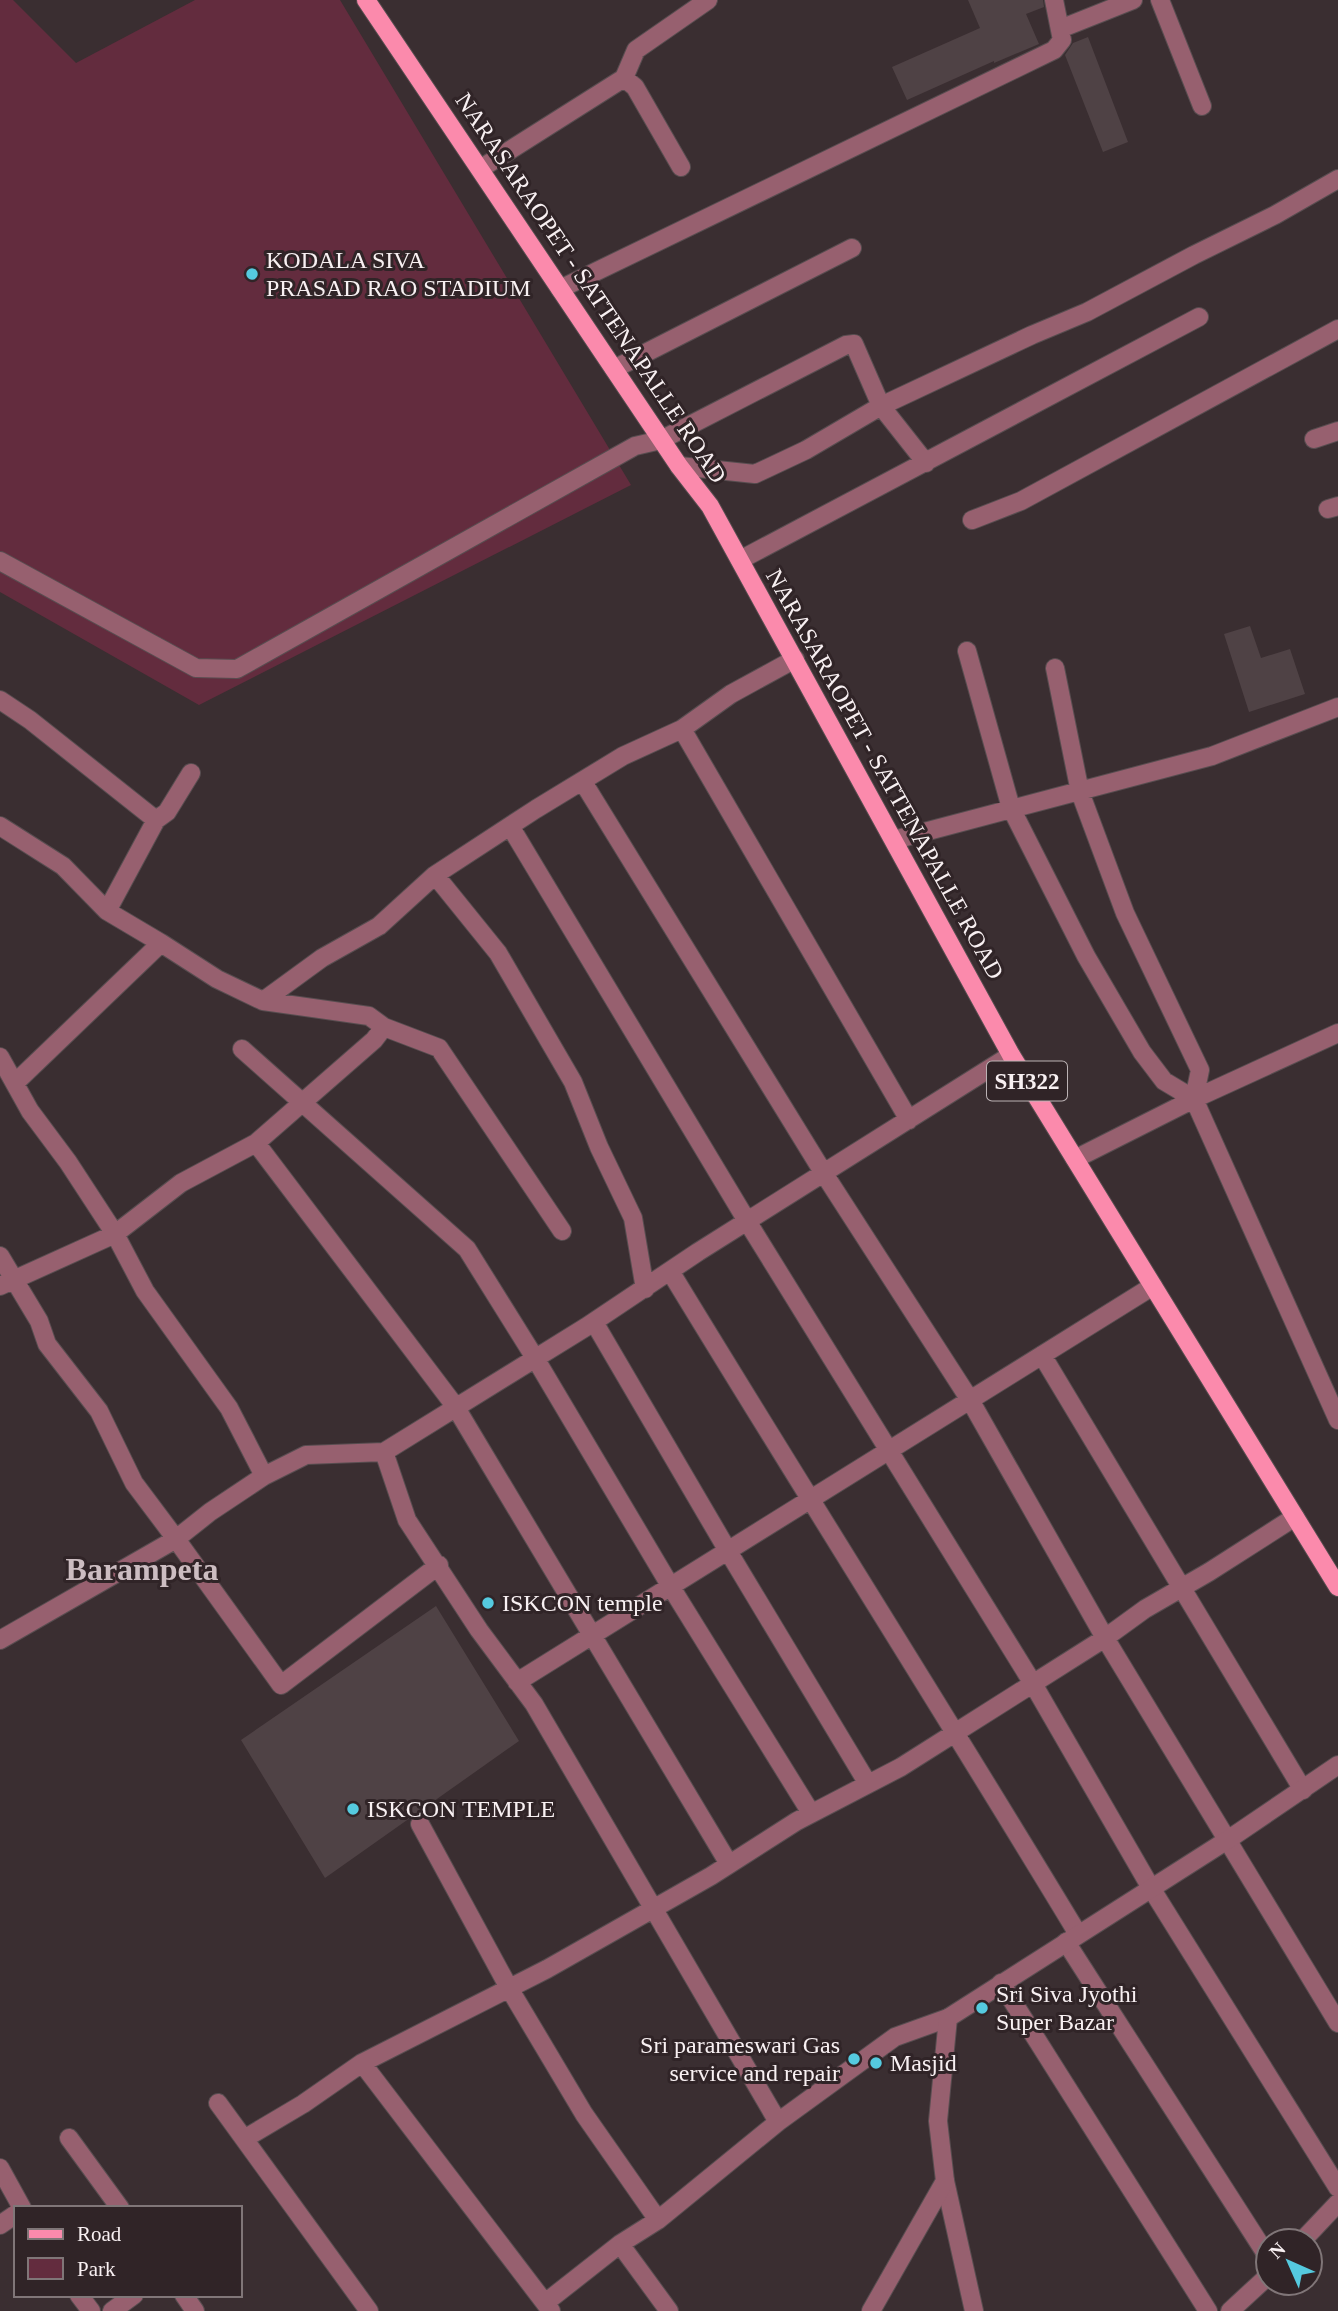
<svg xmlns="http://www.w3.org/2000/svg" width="1338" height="2311" viewBox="0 0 1338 2311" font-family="Georgia,serif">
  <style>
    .green { fill: #632c3e }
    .building { fill: #4f4245 }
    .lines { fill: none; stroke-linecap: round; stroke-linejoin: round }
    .minor-casing { stroke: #584d50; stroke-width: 20 }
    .tertiary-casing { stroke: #584d50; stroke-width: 20 }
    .primary-casing { stroke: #584d50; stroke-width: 20 }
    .minor { stroke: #97606f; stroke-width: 18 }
    .tertiary { stroke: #97606f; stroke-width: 18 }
    .primary { stroke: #fb8aac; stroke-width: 18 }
    .poi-dot { fill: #55cadf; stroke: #302427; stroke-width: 2.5 }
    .labels { text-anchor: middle; stroke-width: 6; stroke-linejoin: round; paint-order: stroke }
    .shield { fill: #302427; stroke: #bcb3b5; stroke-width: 2 }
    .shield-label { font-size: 23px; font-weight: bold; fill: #f8f0f2 }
    .poi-label { font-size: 24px; fill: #f8f0f2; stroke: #302427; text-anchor: start }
    .street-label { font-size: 24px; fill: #f8f0f2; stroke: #302427 }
    .district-label { font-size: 32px; font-weight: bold; fill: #ccbdc1; stroke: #302427 }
  </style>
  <rect width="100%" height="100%" fill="#3a2e31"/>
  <path class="green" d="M 0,0 L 13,0 L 76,63 L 195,0 L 340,0 L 631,485 L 199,705 L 0,592 Z"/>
  <path class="building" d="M 968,0 L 1043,0 L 1044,7 L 1026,14 L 1039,44 L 994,63 L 994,61 L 907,100 L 892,67 L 980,28 Z
    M 1088,37 L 1128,142 L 1103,152 L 1065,55 L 1073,43 Z
    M 1250,626 L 1261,658 L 1290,649 L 1305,694 L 1249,712 L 1224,634 Z
    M 436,1606 L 519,1741 L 325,1878 L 241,1740 Z"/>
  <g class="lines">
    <g class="minor-casing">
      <path id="minor" d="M 1160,0 L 1202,106
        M 1060,29 L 1133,0
        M 624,78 L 635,87 L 681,167
        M 480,169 L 624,78 L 636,50 L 708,0
        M 560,289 L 1054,50 L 1062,40 L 1054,0
        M 614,369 L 852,248
        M 1314,439 L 1338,431
        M 679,466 L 755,474 L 806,450 L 881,406 L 1032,335 L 1087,312 L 1194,255 L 1275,215 L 1338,179
        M 1328,509 L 1338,506
        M 972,520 L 1021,501 L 1338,329
        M 740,560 L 1199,317
        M 0,561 L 196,668 L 237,669 L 635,446 L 661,440 L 846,345 L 854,344 L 881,406 L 926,463
        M 967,651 L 1011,808 L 1086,956 L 1142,1052 L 1164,1081 L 1194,1099 L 1338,1420
        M 1055,668 L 1080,792 L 1125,913 L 1200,1070 L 1194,1099
        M 0,700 L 30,720 L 156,820
        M 682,729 L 909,1120
        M 583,782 L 823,1172 L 970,1400 L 1105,1638 L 1338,2023
        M 0,826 L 63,866 L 107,911 L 161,943 L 217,979 L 263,1001 L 322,958 L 379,926 L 435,875 L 498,953 L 573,1082 L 599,1147 L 633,1218 L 645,1289
        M 510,826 L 747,1221 L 1032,1682 L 1151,1888 L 1338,2188
        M 894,840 L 1212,756 L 1338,707
        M 435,875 L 536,809 L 623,756 L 682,729 L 731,694 L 795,659
        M 107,911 L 156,820 L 167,812 L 191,773
        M 263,1001 L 369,1016 L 384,1027 L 439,1048 L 562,1231
        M 242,1049 L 467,1249 L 535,1358 L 671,1587 L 811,1813
        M 0,1057 L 30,1111 L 68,1162 L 115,1234 L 145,1291 L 229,1408 L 264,1476 L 306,1455 L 384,1452 L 407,1520 L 479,1630 L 534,1704 L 778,2122 L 895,2037 L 948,2018
        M 15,1083 L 161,943
        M 256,1143 L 455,1406 L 729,1864
        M 1075,1159 L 1194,1099 L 1338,1033
        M 0,1256 L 39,1321 L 47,1344 L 99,1411 L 134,1483 L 176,1539 L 210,1512 L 264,1476
        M 670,1271 C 805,1493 944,1712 1078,1934
        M 0,1286 L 115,1234 L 181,1183 L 256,1143 L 374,1040 L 384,1027
        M 594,1322 L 728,1551 L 868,1784
        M 1042,1355 L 1303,1790
        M 384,1452 L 586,1327 L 698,1252 L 1011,1055
        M 0,1640 L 176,1539 L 281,1685 L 439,1565
        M 517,1682 L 1153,1286
        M 420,1824 L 509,1988 L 584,2114 L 658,2220
        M 1066,1942 L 1268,2257
        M 1001,1983 L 1208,2311
        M 362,2063 L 551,2311
        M 218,2103 L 369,2311
        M 69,2138 L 120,2208
        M 244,2139 L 303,2104 L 362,2063 L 547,1969 L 711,1876 L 797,1821 L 901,1767 L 1105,1638 L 1145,1609 L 1209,1572 L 1295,1517
        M 0,2168 L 22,2208
        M 945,2181 L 974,2311
        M 0,2225 L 16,2214
        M 1302,2241 L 1338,2203
        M 620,2244 L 669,2311
        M 79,2295 L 91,2311
        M 184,2295 L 195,2311
        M 545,2303 L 620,2244 L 658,2220 L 778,2122
        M 112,2311 L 134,2295
        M 1230,2311 L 1268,2276"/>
    </g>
    <g class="tertiary-casing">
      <path id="tertiary" d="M 871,2311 L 945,2181 L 938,2121 L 948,2018 L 1232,1837 L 1338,1765"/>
    </g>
    <g class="primary-casing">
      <path id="primary" d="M 366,0 L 679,466 L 710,506 L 1011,1055 L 1338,1587"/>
    </g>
    <use href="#minor" class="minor"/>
    <use href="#tertiary" class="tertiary"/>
    <use href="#primary" class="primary"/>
  </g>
  <g class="poi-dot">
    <circle cx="252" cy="274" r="7"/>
    <circle cx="488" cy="1603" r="7"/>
    <circle cx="353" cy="1809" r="7"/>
    <circle cx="982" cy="2008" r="7"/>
    <circle cx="854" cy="2059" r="7"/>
    <circle cx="876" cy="2063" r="7"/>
  </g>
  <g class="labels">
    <rect class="shield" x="987" y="1061.5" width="80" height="39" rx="5"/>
    <g class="shield-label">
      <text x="1027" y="1089">SH322</text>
    </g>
    <g class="poi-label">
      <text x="266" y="268">KODALA SIVA<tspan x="266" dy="28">PRASAD RAO STADIUM</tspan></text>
      <text x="502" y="1611">ISKCON temple</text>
      <text x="367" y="1817">ISKCON TEMPLE</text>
      <text x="996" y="2002">Sri Siva Jyothi<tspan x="996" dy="28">Super Bazar</tspan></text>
      <text x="840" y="2053" text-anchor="end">Sri parameswari Gas<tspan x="840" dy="28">service and repair</tspan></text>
      <text x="890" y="2071">Masjid</text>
    </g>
    <g class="street-label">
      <text transform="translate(591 288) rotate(56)" y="8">NARASARAOPET - SATTENAPALLE ROAD</text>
      <text transform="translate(885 774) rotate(61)" y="8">NARASARAOPET - SATTENAPALLE ROAD</text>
    </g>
    <g class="district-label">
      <text x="142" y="1580">Barampeta</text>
    </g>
  </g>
  <rect x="14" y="2206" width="228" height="91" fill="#302427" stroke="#807678" stroke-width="2"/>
  <rect x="28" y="2229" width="35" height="10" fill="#fb8aac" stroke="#807678" stroke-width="2"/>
  <text x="77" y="2241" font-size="21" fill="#f8f0f2">Road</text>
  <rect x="28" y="2258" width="35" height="21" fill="#632c3e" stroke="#807678" stroke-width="2"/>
  <text x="77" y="2276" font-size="21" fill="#f8f0f2">Park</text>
  <g transform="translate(1289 2262) rotate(315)"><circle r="33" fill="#302427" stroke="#807678" stroke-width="2"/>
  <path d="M0-5L12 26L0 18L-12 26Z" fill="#55cadf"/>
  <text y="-10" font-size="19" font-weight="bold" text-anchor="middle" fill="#f8f0f2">N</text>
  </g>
</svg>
